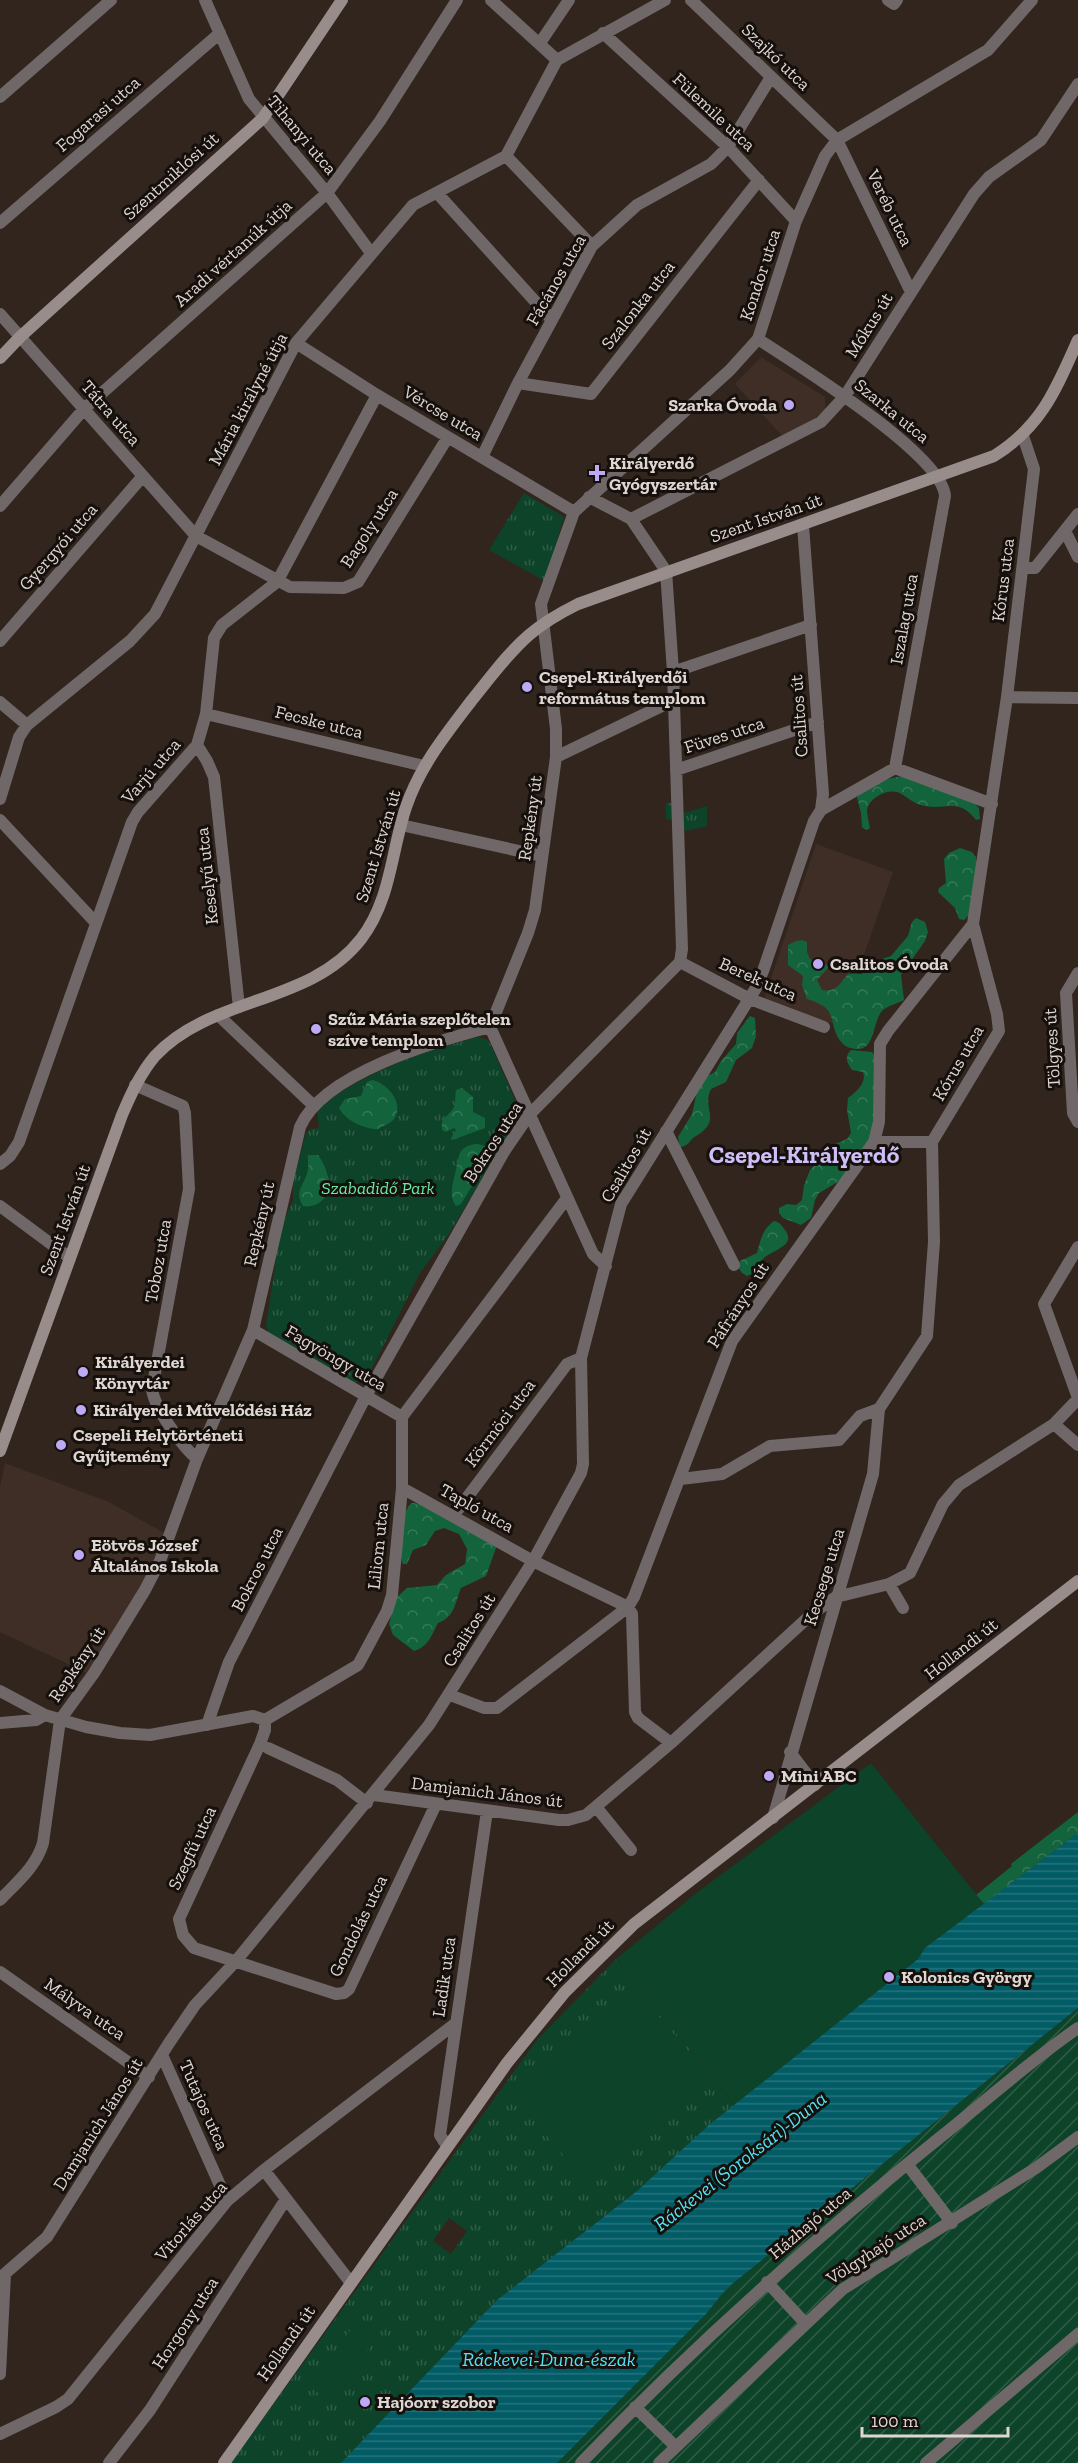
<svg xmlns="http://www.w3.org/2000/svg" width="1078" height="2463" viewBox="0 0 1078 2463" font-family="'Zilla Slab',serif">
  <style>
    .education { fill: #3f2e26 }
    .grass { fill: url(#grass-tufts); fill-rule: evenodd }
    .forest { fill: url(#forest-crowns) }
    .garden { fill: url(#garden-furrows) }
    .pitch { fill: #0d4328 }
    .water { fill: url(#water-rules) }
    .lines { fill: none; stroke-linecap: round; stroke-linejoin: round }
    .street { stroke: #706868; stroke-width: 12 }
    .secondary { stroke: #998d8c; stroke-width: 12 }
    .poi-dot { fill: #bea9f5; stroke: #15100c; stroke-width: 2 }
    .labels { text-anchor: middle; stroke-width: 6; stroke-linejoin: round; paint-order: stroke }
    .street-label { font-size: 18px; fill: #dfd6d2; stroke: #15100c }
    .poi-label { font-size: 18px; font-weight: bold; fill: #dfd6d2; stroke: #15100c; text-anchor: start }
    .park-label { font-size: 18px; font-style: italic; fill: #68eaa3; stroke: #15100c }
    .water-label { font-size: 20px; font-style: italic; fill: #53e2f5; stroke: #15100c }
    .district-label { font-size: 24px; font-weight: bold; fill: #cebff8; stroke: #15100c }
  </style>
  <defs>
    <pattern id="grass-tufts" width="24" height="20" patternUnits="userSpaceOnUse" patternTransform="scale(1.5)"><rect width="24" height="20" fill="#0d4328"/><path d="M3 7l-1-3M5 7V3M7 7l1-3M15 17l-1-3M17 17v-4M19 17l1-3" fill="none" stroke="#305d46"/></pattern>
    <pattern id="forest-crowns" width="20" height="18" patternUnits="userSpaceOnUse" patternTransform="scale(1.5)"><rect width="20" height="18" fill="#13643d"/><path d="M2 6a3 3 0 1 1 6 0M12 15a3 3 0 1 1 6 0" fill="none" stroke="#357958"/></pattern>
    <pattern id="garden-furrows" width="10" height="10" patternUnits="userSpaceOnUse" patternTransform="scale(1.5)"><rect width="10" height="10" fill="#0d4328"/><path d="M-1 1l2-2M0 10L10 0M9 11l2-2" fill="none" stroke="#305d46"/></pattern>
    <pattern id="water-rules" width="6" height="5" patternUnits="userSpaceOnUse" patternTransform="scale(1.5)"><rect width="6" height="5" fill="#025c66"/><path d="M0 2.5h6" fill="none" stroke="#26737b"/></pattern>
  </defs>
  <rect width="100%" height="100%" fill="#31251e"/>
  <path class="education" d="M 761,357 L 825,397 L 825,413 L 783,437 L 735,384 Z
    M 816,844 L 893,872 L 839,1026 L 764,999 Z
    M 5,1463 L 109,1502 L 166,1534 L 150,1576 L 89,1674 L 0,1632 L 0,1487 Z"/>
  <path class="grass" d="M 524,493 L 564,517 L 545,581 L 489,550 Z
    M 666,803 L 671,803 L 684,813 L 707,806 L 707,826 L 686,831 L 673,819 L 666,820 Z
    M 478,1037 L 487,1040 L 491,1045 L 518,1107 L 517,1120 L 447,1237 L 420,1273 L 370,1372 L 353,1385 L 270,1335 L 266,1326 L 281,1227 L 293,1200 L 293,1182 L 306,1133 L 311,1129 L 319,1128 L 317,1109 C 363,1072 422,1052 478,1037 Z
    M 616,1959 L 735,2105 L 637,2191 L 497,2300 L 341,2463 L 231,2463 L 536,2041 ZM 449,2218 L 467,2231 L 451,2254 L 433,2241 Z"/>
  <path class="forest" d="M 911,775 L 970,799 L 979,808 L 980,819 L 976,820 C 957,796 945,812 921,805 C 912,803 906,795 897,792 C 886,789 869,798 867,810 C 867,815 869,823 870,828 L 867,830 L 862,827 L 861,813 L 857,797 C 871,782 890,777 911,775 Z
    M 960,848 L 972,852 L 976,857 L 977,869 L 970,914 L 964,920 L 959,919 L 955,908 L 938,892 L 939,888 L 946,883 L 944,859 L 949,853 Z
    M 916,918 L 925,922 L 928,932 L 925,941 L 901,975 L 904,1000 C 898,1003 888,1006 883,1010 C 872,1020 876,1051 856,1049 C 851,1048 847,1048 843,1044 C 825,1025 843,1009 807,999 L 802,985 L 803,976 L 788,965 L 788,945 C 794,942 801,938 807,942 L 807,952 L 810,959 L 827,965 L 828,968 L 817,980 L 822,990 C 835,993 841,983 848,974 L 862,974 L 867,964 L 891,956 L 908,936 L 912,922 Z
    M 750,1016 L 755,1018 L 756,1036 L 752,1048 L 736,1060 L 726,1082 L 711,1089 C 701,1110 723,1119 696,1136 C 689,1140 689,1146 680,1147 L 678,1137 L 692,1114 L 698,1087 L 705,1077 L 715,1072 L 721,1061 L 736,1044 L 737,1033 Z
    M 851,1050 L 872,1052 L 876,1057 L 873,1132 L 866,1146 L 860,1150 L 841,1180 L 819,1193 L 815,1200 L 811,1218 L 801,1225 L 783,1218 L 779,1213 L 779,1208 L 787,1204 L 796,1205 L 802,1200 L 804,1185 L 810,1170 L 835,1144 L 847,1139 L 851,1133 L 847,1110 L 848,1098 C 856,1092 867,1083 863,1072 L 852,1070 C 847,1063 844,1057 851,1050 Z
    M 372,1080 C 387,1083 405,1103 394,1119 C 391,1123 383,1126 378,1129 C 364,1129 346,1121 339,1108 L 345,1099 L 361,1096 L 367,1082 Z
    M 462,1088 L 473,1097 L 473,1112 L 485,1118 L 485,1128 L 452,1140 L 451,1138 L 456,1130 L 454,1128 L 446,1132 L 442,1130 C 440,1116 449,1117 454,1107 C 456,1102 455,1095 456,1090 Z
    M 478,1144 L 485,1146 L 490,1144 L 496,1147 L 461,1204 L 456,1206 C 449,1195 452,1187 455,1174 C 459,1159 456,1145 478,1144 Z
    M 308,1155 L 318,1155 C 327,1167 329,1178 329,1192 C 322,1202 315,1208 303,1206 C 293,1190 306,1184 308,1169 C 309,1164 307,1160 308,1155 Z
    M 774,1221 C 780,1222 781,1225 785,1230 C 797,1246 772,1250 763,1259 C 757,1266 757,1272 747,1276 L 742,1273 L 738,1267 L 740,1261 L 757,1253 C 761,1239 762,1230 774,1221 Z
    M 412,1503 L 420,1504 L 495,1543 L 496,1548 L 486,1576 L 461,1588 C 455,1603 455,1617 438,1623 C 431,1636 429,1646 414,1651 L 393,1635 L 389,1624 L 396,1598 L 407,1588 L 437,1585 L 446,1575 L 465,1564 L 467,1549 L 459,1534 L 444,1528 L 435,1531 L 426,1545 L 413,1550 L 407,1564 L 403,1564 C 397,1552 400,1511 412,1503 Z
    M 1078,1812 L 1078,1833 L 984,1904 L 976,1895 L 1012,1866 L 1011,1864 Z"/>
  <path class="garden" d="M 1078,2008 L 1078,2463 L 557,2463 L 706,2314 L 727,2288 Z"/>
  <path class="pitch" d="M 871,1763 L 984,1904 L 925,1948 L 918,1959 L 735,2105 L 616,1959 L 699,1891 Z
    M 639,1993 L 710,2077 L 586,2182 L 515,2098 Z
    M 356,2322 L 377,2336 L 332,2402 L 310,2387 Z"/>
  <path class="water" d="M 1078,1833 L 1078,2008 L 727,2288 L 706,2314 L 557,2463 L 341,2463 L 497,2300 L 637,2191 L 709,2125 L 918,1959 L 925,1948 Z"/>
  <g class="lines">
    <path class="street" d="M 205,0 L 249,99 L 327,193 L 371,253
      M 491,0 L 557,60
      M 691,0 L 837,140 L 911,292
      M 888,0 L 894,4 L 897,0
      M 603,33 L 728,147 L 796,221
      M 540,43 L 569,0
      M 0,97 L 111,0
      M 506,156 L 592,246
      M 438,194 L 552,320
      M 0,223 L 220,33
      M 0,314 L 196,536 L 290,587 L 344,588 L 358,582 L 448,437
      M 758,339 C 796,364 942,454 945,496 L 895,768
      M 296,343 L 377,395 L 574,512
      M 518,383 L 591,394 L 759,180
      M 482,457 L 518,383 L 592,246 L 637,205 L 711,164 L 728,147 L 771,77
      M 0,506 L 84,409 L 327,193 L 380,121 L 457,0
      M 631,519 L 821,422 L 845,396 L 974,194 L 989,177 L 1041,140 L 1078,84
      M 1065,531 L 1078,557
      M 1023,568 L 1035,568 L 1078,514
      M 0,641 L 143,476
      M 673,672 L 811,625
      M 1007,697 L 1078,698
      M 0,702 L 27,725
      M 206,714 L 424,766
      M 197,745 L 207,761 L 214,777 L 239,1007
      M 556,757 L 672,701
      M 895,768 L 992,804
      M 676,770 L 818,722
      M 0,799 L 19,737 L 27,725 L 130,641 L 155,614 L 296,343 L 413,205 L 506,156 L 557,60 L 665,0
      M 821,810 L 895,768
      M 0,820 L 96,923
      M 401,825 L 542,856
      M 680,962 L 750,999 L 824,1027
      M 1078,973 L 1066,993 L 1073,1113 L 1078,1122
      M 218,1015 L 314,1106
      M 490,1027 L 593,1254 L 606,1266
      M 135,1085 L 183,1106 L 185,1113 L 189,1189 L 152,1389 C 154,1408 183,1447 197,1459
      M 666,1131 L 734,1265
      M 874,1142 L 932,1142
      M 0,1164 L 10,1156 L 19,1142 L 132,822 L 138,812 L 197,745 L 206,714 L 214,638 L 222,625 L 277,582 L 377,395
      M 0,1206 L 70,1258
      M 1078,1247 L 1044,1304 L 1078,1398
      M 253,1330 L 402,1417
      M 1054,1424 L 1078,1445
      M 681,1479 L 722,1474 L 770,1446 L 839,1440 L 860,1416 L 879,1409 L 927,1336 L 934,1242 L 932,1142 L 999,1031 L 997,1014 L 973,924 L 1007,697 L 1034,469 L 1023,436
      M 402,1488 L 533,1561 L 628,1607
      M 454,1515 L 567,1364 L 581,1358
      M 889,1584 L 903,1608
      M 628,1607 L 632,1614 L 635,1712 L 638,1718 L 671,1743
      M 0,1691 L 45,1715 L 86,1727 L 120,1733 L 150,1735 L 253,1716 L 265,1720 L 358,1665 L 387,1611 L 392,1595 L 402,1488 L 402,1417 L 567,1198
      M 450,1695 L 484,1708 L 497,1708 L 628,1607 L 634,1597 L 732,1341 L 874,1142 L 879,1122 L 880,1044 L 888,1031 L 973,924
      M 265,1720 L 265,1730 L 260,1744 L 179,1919 L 183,1935 L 194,1948 L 336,1994 L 344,1993 L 349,1989 L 436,1804
      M 0,1723 L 36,1720 L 45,1715
      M 207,1725 L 229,1662 L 366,1396 L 505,1150 L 529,1115 L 680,962 L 682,949 L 673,672 L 666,571 L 631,519 L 589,497
      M 268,1748 L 337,1780 L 367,1803
      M 790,1752 L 815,1785
      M 374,1795 L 559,1820 L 568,1820 L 586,1815 L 671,1743 L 813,1613 L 836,1597 L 889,1584 L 910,1573 L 943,1504 L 959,1485 L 1054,1424 L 1078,1399
      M 597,1808 L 631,1850
      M 773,1818 L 873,1474 L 879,1409
      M 0,1900 C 17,1882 36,1867 43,1843 L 60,1720 L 94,1673 L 145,1590 L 160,1561 L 197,1459 L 253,1330 L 300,1127 C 323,1073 437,1041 490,1027 L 528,933 L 535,910 L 556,757 L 556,729 L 541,604 L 574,512 L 730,370 L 758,339 L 796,221 L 825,156 L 837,140 L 988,50 L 1032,0
      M 0,1972 L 149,2077
      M 162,2055 L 227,2201
      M 447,2146 L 440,2135 L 487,1811
      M 907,2164 L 952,2223
      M 264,2170 L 351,2283
      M 0,2278 L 47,2237 L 169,2043 L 195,2005 L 236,1961 L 429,1725 L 533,1561 L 581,1473 L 583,1464 L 581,1358 L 621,1204 L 756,988 L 763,971 L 814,821 L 821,810 L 823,794 L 803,525
      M 767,2282 L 805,2323
      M 0,2374 L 5,2274
      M 635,2407 L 675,2446
      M 0,2434 L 56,2407 L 68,2399 L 227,2201 L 264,2170 L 456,2023
      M 109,2463 L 150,2410 L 286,2199
      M 581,2463 C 694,2345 816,2237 943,2135 C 988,2099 1031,2060 1078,2028
      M 659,2463 L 843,2289 L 1036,2168 L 1078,2137
      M 926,2463 L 1078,2334"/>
    <path class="secondary" d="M 0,358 L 20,337 L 263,118 L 342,0
      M 0,1451 L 122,1115 C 131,1094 140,1074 155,1056 C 210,996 310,1005 361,939 C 391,900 391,852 406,807 C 420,766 446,734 472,700 C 490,678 507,654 529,635 C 544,622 560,613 578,604 L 994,456 C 1042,426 1056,389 1078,340
      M 224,2463 L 507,2063 L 565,1992 L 634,1924 L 1078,1581"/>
  </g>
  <g class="poi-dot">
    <circle cx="789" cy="405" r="6"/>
    <path d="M594 464h6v6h6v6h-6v6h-6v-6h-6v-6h6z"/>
    <circle cx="527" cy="687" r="6"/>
    <circle cx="818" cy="964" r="6"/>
    <circle cx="316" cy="1029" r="6"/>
    <circle cx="83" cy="1372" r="6"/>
    <circle cx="81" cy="1410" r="6"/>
    <circle cx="61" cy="1445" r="6"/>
    <circle cx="79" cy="1555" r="6"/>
    <circle cx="769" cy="1776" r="6"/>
    <circle cx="889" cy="1977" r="6"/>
    <circle cx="365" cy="2402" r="6"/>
  </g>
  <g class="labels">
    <g class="street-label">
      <text transform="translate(776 57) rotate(44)" y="6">Szajkó utca</text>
      <text transform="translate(714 112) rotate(43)" y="6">Fülemile utca</text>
      <text transform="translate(98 114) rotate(-41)" y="6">Fogarasi utca</text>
      <text transform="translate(302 135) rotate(50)" y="6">Tihanyi utca</text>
      <text transform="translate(171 176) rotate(-42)" y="6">Szentmiklósi út</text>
      <text transform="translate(890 208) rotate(64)" y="6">Veréb utca</text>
      <text transform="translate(233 253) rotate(-42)" y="6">Aradi vértanúk útja</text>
      <text transform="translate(760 275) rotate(-72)" y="6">Kondor utca</text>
      <text transform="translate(556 280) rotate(-60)" y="6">Fácános utca</text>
      <text transform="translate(638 305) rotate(-52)" y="6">Szalonka utca</text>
      <text transform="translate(869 325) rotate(-58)" y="6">Mókus út</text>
      <text transform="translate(248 399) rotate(-62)" y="6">Mária királyné útja</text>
      <text transform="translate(892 411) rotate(39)" y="6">Szarka utca</text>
      <text transform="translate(111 413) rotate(49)" y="6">Tátra utca</text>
      <text transform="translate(443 413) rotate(31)" y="6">Vércse utca</text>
      <text transform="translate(766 518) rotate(-19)" y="6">Szent István út</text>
      <text transform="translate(369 528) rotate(-57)" y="6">Bagoly utca</text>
      <text transform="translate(58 547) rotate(-49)" y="6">Gyergyói utca</text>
      <text transform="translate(1003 580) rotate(-83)" y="6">Kórus utca</text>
      <text transform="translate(904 619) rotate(-80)" y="6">Iszalag utca</text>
      <text transform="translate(799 716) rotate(-94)" y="6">Csalitos út</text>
      <text transform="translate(319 722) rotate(14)" y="6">Fecske utca</text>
      <text transform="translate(724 735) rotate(-18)" y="6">Füves utca</text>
      <text transform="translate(151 771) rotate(-49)" y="6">Varjú utca</text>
      <text transform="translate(530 818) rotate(-82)" y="6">Repkény út</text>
      <text transform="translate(378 846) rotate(-73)" y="6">Szent István út</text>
      <text transform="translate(207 876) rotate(-96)" y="6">Keselyű utca</text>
      <text transform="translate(758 979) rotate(24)" y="6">Berek utca</text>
      <text transform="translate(1052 1048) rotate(-93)" y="6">Tölgyes út</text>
      <text transform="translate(958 1063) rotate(-60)" y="6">Kórus utca</text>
      <text transform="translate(493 1142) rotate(-57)" y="6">Bokros utca</text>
      <text transform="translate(626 1165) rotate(-60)" y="6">Csalitos út</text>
      <text transform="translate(65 1220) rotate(-70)" y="6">Szent István út</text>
      <text transform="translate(259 1224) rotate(-77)" y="6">Repkény út</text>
      <text transform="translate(158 1261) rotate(-80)" y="6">Toboz utca</text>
      <text transform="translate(738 1305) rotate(-57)" y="6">Páfrányos út</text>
      <text transform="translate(336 1358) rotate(30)" y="6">Fagyöngy utca</text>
      <text transform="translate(500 1423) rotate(-53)" y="6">Körmöci utca</text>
      <text transform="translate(477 1508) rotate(29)" y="6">Tapló utca</text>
      <text transform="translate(378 1546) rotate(-84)" y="6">Liliom utca</text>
      <text transform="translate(257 1569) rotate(-63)" y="6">Bokros utca</text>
      <text transform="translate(824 1577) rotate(-73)" y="6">Kecsege utca</text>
      <text transform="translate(469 1630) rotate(-58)" y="6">Csalitos út</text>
      <text transform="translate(961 1649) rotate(-38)" y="6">Hollandi út</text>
      <text transform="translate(77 1664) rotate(-56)" y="6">Repkény út</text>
      <text transform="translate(487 1792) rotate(7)" y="6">Damjanich János út</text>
      <text transform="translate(192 1848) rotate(-65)" y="6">Szegfű utca</text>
      <text transform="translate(358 1926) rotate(-64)" y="6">Gondolás utca</text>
      <text transform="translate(580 1953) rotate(-45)" y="6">Hollandi út</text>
      <text transform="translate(444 1977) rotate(-82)" y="6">Ladik utca</text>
      <text transform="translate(85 2009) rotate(35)" y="6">Mályva utca</text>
      <text transform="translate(204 2105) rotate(66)" y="6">Tutajos utca</text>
      <text transform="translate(98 2124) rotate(-58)" y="6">Damjanich János út</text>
      <text transform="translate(191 2221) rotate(-49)" y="6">Vitorlás utca</text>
      <text transform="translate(810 2223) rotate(-40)" y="6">Házhajó utca</text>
      <text transform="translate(876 2249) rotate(-33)" y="6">Völgyhajó utca</text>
      <text transform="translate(185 2323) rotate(-57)" y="6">Horgony utca</text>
      <text transform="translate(286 2343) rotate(-55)" y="6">Hollandi út</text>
    </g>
    <g class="poi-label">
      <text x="777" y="411" text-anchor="end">Szarka Óvoda</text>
      <text x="609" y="469">Királyerdő<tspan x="609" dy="21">Gyógyszertár</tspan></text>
      <text x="539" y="683">Csepel-Királyerdői<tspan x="539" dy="21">református templom</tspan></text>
      <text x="830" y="970">Csalitos Óvoda</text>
      <text x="328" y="1025">Szűz Mária szeplőtelen<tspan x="328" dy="21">szíve templom</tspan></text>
      <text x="95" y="1368">Királyerdei<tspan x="95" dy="21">Könyvtár</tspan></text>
      <text x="93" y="1416">Királyerdei Művelődési Ház</text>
      <text x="73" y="1441">Csepeli Helytörténeti<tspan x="73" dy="21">Gyűjtemény</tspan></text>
      <text x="91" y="1551">Eötvös József<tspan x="91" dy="21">Általános Iskola</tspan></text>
      <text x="781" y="1782">Mini ABC</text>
      <text x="901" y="1983">Kolonics György</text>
      <text x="377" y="2408">Hajóorr szobor</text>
    </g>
    <g class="park-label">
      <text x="378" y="1194">Szabadidő Park</text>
    </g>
    <g class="water-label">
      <text transform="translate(740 2161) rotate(-38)" y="7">Ráckevei (Soroksári)-Duna</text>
      <text x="549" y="2366">Ráckevei-Duna-észak</text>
    </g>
    <g class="district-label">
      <text x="804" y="1163">Csepel-Királyerdő</text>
    </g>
  </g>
  <path d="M862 2427v9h146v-9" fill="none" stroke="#dfd6d2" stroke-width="3"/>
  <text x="871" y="2427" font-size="18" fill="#dfd6d2" stroke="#15100c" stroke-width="4.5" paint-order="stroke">100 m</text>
</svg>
